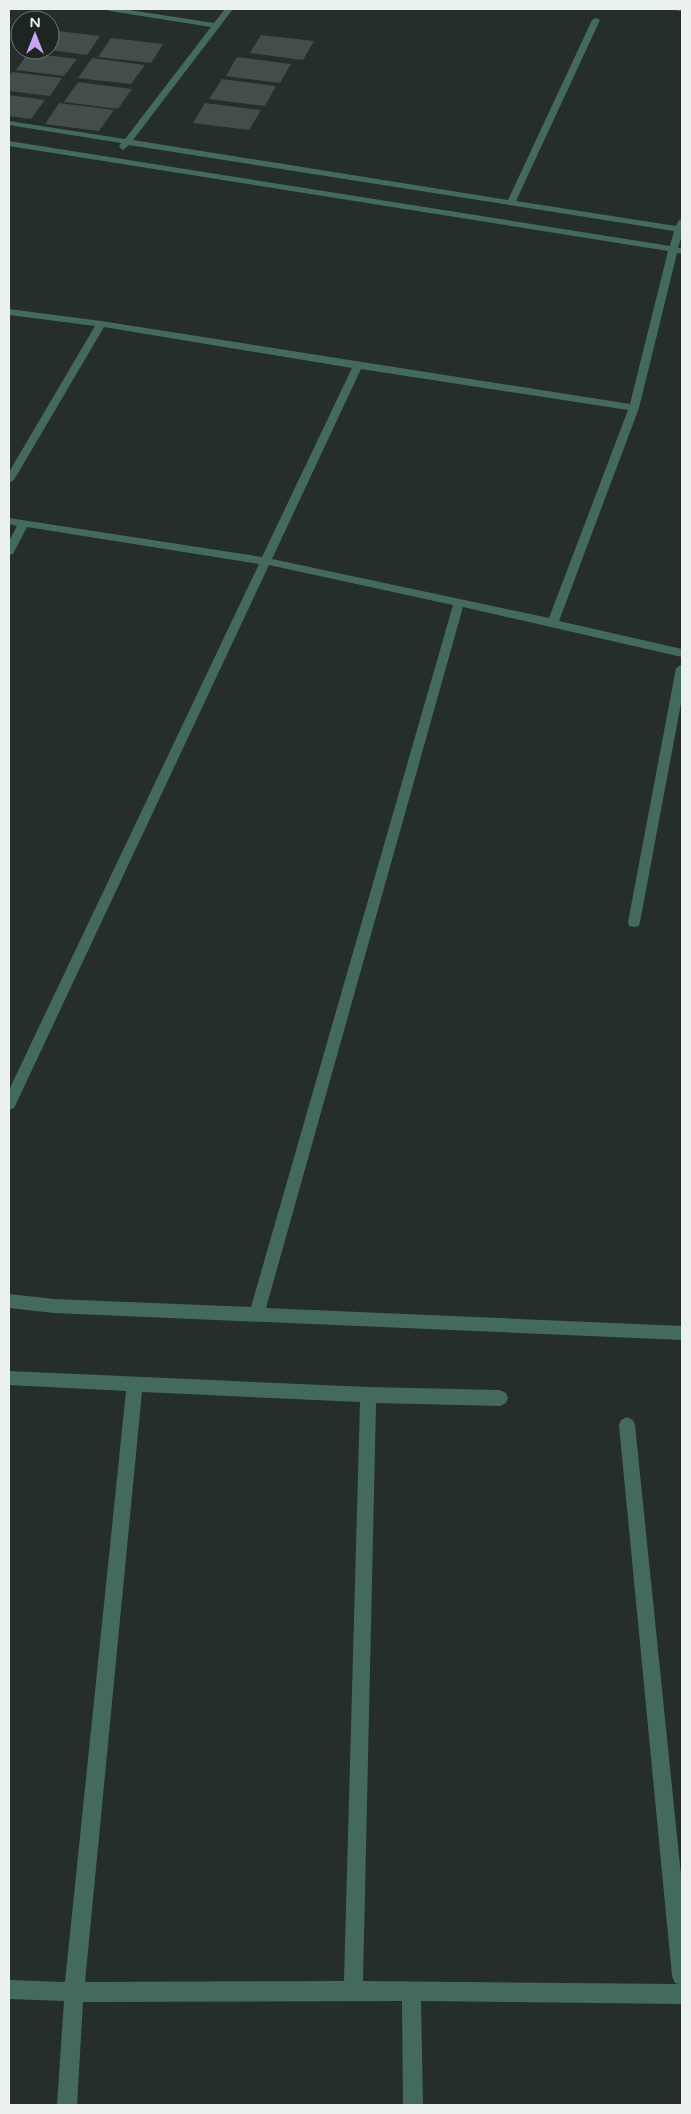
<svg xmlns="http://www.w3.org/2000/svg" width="691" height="2114" viewBox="0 0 691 2114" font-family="'Varela Round',sans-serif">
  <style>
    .building { fill: #434d49 }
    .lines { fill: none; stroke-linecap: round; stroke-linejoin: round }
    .path { stroke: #6d7572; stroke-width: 2; stroke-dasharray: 1 1; stroke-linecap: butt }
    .minor { fill: #446a5e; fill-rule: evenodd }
  </style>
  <rect width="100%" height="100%" fill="#252e2b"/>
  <path class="building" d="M 50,30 L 100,36 L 87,55 L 50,50 Z
    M 261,35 L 314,41 L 303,60 L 250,53 Z
    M 111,38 L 163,44 L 151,63 L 98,57 Z
    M 28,53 L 77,59 L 64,76 L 16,70 Z
    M 237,57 L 291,64 L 280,83 L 226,76 Z
    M 92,58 L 145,65 L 131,84 L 78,78 Z
    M 12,72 L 62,78 L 50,96 L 9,91 L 9,76 Z
    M 222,79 L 276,86 L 265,106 L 209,99 Z
    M 78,82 L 132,89 L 118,109 L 64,102 Z
    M 9,95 L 45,100 L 31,119 L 9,116 Z
    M 59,103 L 114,110 L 99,131 L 45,124 Z
    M 205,103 L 261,110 L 249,130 L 193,123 Z"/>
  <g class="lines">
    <path class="path" d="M 675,9 L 682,11"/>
    <path class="minor" d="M 106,9 L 123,9 L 214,23 L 225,9 L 233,9 L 133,140 L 508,200 L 592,20 L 596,18 L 600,20 L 516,201 L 676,226 L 679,220 L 682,219 L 682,235 L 678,248 L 682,248 L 682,254 L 677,253 L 639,408 L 559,621 L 682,649 L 682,657 L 463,607 L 266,1308 L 682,1326 L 682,1340 L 54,1313 L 9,1308 L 9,1294 L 54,1299 L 251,1307 L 453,605 L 269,565 L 16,1104 L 14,1108 L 9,1110 L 9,1090 L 259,564 L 27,527 L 13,554 L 9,555 L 9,541 L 17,526 L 9,524 L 9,518 L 262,557 L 352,368 L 104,327 L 14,480 L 9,483 L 9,472 L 95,326 L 9,315 L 9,309 L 101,321 L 630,404 L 668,251 L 9,146 L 9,141 L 670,246 L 674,231 L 129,145 L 123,150 L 119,147 L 121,143 L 9,125 L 9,121 L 125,139 L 211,27 L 110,11 ZM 361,369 L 628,410 L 549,618 L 272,559 Z
      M 682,664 L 682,698 L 640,922 L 639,926 L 634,927 L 629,926 L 628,922 L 676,668 Z
      M 9,1371 L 368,1387 L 500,1390 L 506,1393 L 508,1398 L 506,1403 L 500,1406 L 376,1403 L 363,1981 L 679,1984 L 675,1983 L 672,1976 L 619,1425 L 621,1420 L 627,1417 L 633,1420 L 635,1425 L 682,1885 L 682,2004 L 421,2001 L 423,2105 L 403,2105 L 402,2001 L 83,2002 L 77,2105 L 57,2105 L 64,2001 L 9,1999 L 9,1980 L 65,1982 L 126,1391 L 9,1385 ZM 142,1392 L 360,1402 L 344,1981 L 85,1982 Z"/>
  </g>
  <rect width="691" height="2114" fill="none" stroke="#ebf1ef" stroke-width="20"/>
  <g transform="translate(35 35)"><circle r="24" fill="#1c2521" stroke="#6f7773"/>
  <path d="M0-4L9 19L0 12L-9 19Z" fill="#c6a6f0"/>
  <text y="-8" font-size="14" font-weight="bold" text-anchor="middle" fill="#ebf1ef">N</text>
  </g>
</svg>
